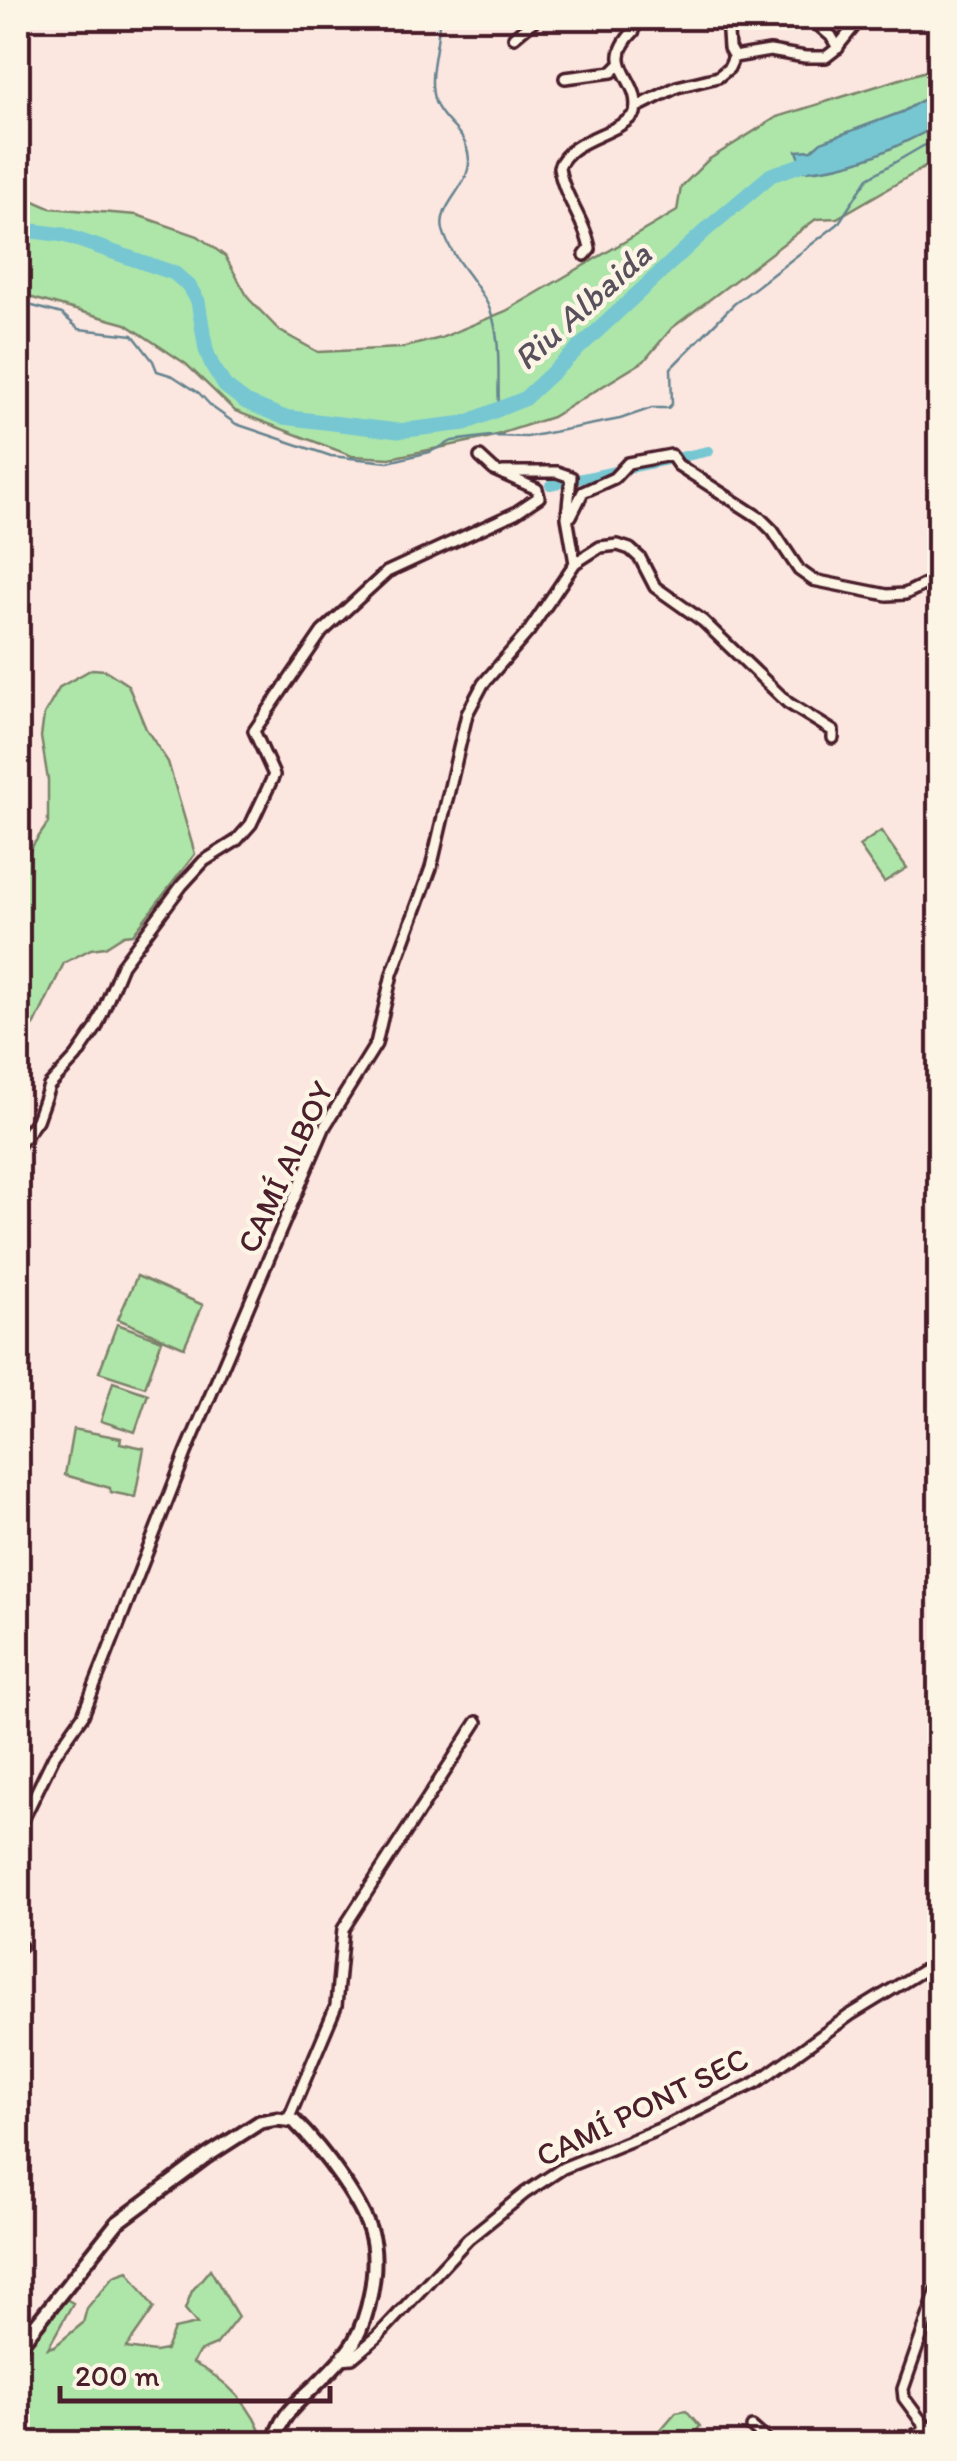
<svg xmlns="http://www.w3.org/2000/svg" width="957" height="2461" viewBox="0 0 957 2461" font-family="Itim,sans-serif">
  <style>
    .green { fill: #aee6a9; stroke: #7c826a; stroke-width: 2.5 }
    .water { fill: #77c7d2; stroke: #65848f; stroke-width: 2.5 }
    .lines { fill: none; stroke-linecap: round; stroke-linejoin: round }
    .stream { stroke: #65848f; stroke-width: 2.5 }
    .canal { stroke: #77c7d2; stroke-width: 10 }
    .river { stroke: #77c7d2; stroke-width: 15 }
    .pedestrian-casing { stroke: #4a1f2b; stroke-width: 14 }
    .minor-casing { stroke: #4a1f2b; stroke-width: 16 }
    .secondary-casing { stroke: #4a1f2b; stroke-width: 19 }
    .pedestrian { stroke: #fcf5e5; stroke-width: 6 }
    .minor { stroke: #fcf5e5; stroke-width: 9 }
    .secondary { stroke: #fcf5e5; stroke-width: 11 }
    .labels { text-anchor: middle; stroke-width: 9; stroke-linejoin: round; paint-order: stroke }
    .street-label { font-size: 32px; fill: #4a1f2b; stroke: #fcf5e5 }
    .water-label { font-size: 35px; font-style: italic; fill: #58515d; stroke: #fcf5e5 }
  </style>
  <rect width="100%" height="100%" fill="#fce6e0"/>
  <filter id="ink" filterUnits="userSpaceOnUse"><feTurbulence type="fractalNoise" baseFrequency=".01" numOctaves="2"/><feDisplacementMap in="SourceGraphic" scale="20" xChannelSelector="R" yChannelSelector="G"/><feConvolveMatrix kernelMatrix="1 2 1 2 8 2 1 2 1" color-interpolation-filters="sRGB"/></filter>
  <g filter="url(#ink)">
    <path class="green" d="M 939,67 L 939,159 L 837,218 L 816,219 L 672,328 L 644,361 L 552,417 L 487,438 L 390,458 L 352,456 L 235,411 L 186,364 L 126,324 L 18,294 L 18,194 L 50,208 L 137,215 L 198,236 L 225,256 L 249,299 L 280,331 L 318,352 L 401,348 L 441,338 L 506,311 L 677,211 L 681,187 L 708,160 L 777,117 Z
      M 92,669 L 105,670 L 128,685 L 146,729 L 168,762 L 195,854 L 133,934 L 124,935 L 105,947 L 91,949 L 64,963 L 35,1024 L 18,1044 L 18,867 L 48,823 L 48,780 L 41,737 L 44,715 L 60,687 Z
      M 881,831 L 907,868 L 884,882 L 859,846 Z
      M 137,1276 L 203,1305 L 184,1347 L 118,1319 Z
      M 117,1324 L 162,1340 L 145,1387 L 99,1372 Z
      M 113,1382 L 148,1394 L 135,1432 L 101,1421 Z
      M 73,1429 L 121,1438 L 120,1443 L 144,1448 L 135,1497 L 110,1492 L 110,1488 L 65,1475 Z
      M 210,2269 L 238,2317 L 216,2345 L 199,2352 L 193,2363 C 226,2379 255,2408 264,2443 L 18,2443 L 18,2358 L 64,2298 L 73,2303 L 48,2348 L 55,2346 L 83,2323 L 87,2308 L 114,2276 L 128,2271 L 154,2308 L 126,2348 L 155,2352 L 166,2350 L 174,2329 L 197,2324 L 185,2309 L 192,2291 Z
      M 686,2410 L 700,2426 L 688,2443 L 675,2443 L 657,2434 L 676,2412 Z"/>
    <path class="water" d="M 939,90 L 939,125 C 894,148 857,168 804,171 L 797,151 L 812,150 L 821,142 L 902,112 Z"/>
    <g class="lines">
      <path class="stream" d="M 439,18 C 440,45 426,75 435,102 C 444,126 467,129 469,160 C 470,187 437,205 443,230 C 451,258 474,278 487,303 C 503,334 497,376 499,409
        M 18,302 L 62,314 L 79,329 L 133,335 L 153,361 L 157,371 L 173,376 L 199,393 L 212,407 L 236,424 L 331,456 L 388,462 L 430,452 L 452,441 L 490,436 L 527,437 L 620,419 L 652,408 L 668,408 L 672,404 L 671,368 L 734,304 L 838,224 L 868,178 L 923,146 L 940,141"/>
      <path class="canal" d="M 550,485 L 709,451"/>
      <path class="river" d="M 18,229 L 64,235 L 174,273 L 189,286 L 198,301 L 206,350 L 212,365 L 225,386 L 246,402 L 283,417 L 398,431 L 465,423 L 524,399 L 707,229 L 771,175 L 821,158"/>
      <g class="pedestrian-casing">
        <path id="pedestrian" d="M 18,1945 L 22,1946"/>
      </g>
      <g class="minor-casing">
        <path id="minor" d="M 293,18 L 294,19
          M 727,18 L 729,48 L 734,57 L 770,51 L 805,57 L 826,57 L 835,50 L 861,18
          M 810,18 L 831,36 L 838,48
          M 514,37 L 537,18
          M 565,78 L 612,72 L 620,64
          M 637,107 L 677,87 L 718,77 L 729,68 L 734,57
          M 585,255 L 590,249 C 585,220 563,196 559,167 C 570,138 616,136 635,113 C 643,78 598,67 634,31 L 632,18
          M 571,516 L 583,492 L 614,478 L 628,463 L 671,455 L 678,465 L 760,518 L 773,531 L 799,570 L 813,580 L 887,595 L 905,594 L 940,577
          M 575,563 L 600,547 L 618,545 L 630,549 L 640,558 L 655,587 L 703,621 L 788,703 L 833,731 L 833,738
          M 18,1146 L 37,1120 L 49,1086 L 76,1057 L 96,1028 L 122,965 L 182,885 L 204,861 L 236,841 L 251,824 L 274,775 L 254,731 L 322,632 L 387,572 L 515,513 L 539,497 L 537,489 L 494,470 L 480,457
          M 18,1830 L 54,1756 L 83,1715 L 186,1453 L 325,1126 L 376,1044 L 392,974 L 431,868 L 467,714 L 483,684 L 529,631 L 575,563 L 567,517 L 571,477 L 557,472 L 503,472
          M 288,2120 L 336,2006 L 343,1929 L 477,1722
          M 340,2359 L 352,2358 L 377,2337 L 468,2239 L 525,2193 L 563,2168 L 657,2130 L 757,2082 L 850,2015 L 940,1960
          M 752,2427 L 771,2444
          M 927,2429 L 904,2398 L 903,2389 L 940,2282
          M 897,2444 L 940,2422"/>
      </g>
      <g class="secondary-casing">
        <path id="secondary" d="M 18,2347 L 117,2223 L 207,2156 L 260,2122 L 277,2119 L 294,2121 C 320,2147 368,2207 373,2244 C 377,2273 369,2316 354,2342 C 347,2354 334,2367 324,2377 C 305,2397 277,2414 275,2444"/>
      </g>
      <use href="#pedestrian" class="pedestrian"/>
      <use href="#minor" class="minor"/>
      <use href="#secondary" class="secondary"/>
    </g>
  </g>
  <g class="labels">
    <g class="street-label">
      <text transform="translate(285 1167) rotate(-65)" y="11">CAMÍ ALBOY</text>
      <text transform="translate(642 2107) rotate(-26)" y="11">CAMÍ PONT SEC</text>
    </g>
    <g class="water-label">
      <text transform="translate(582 306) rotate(-42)" y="12">Riu Albaida</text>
    </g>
  </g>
  <rect width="957" height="2461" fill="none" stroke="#fcf5e5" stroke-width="60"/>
  <rect x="30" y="30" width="897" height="2401" fill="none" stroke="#4a1f2b" stroke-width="4" filter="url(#ink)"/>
  <path d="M60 2386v15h270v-15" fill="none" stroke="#4a1f2b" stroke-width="5"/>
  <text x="75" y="2386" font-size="30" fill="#4a1f2b" stroke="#fcf5e5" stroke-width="8" paint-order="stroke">200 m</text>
</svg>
